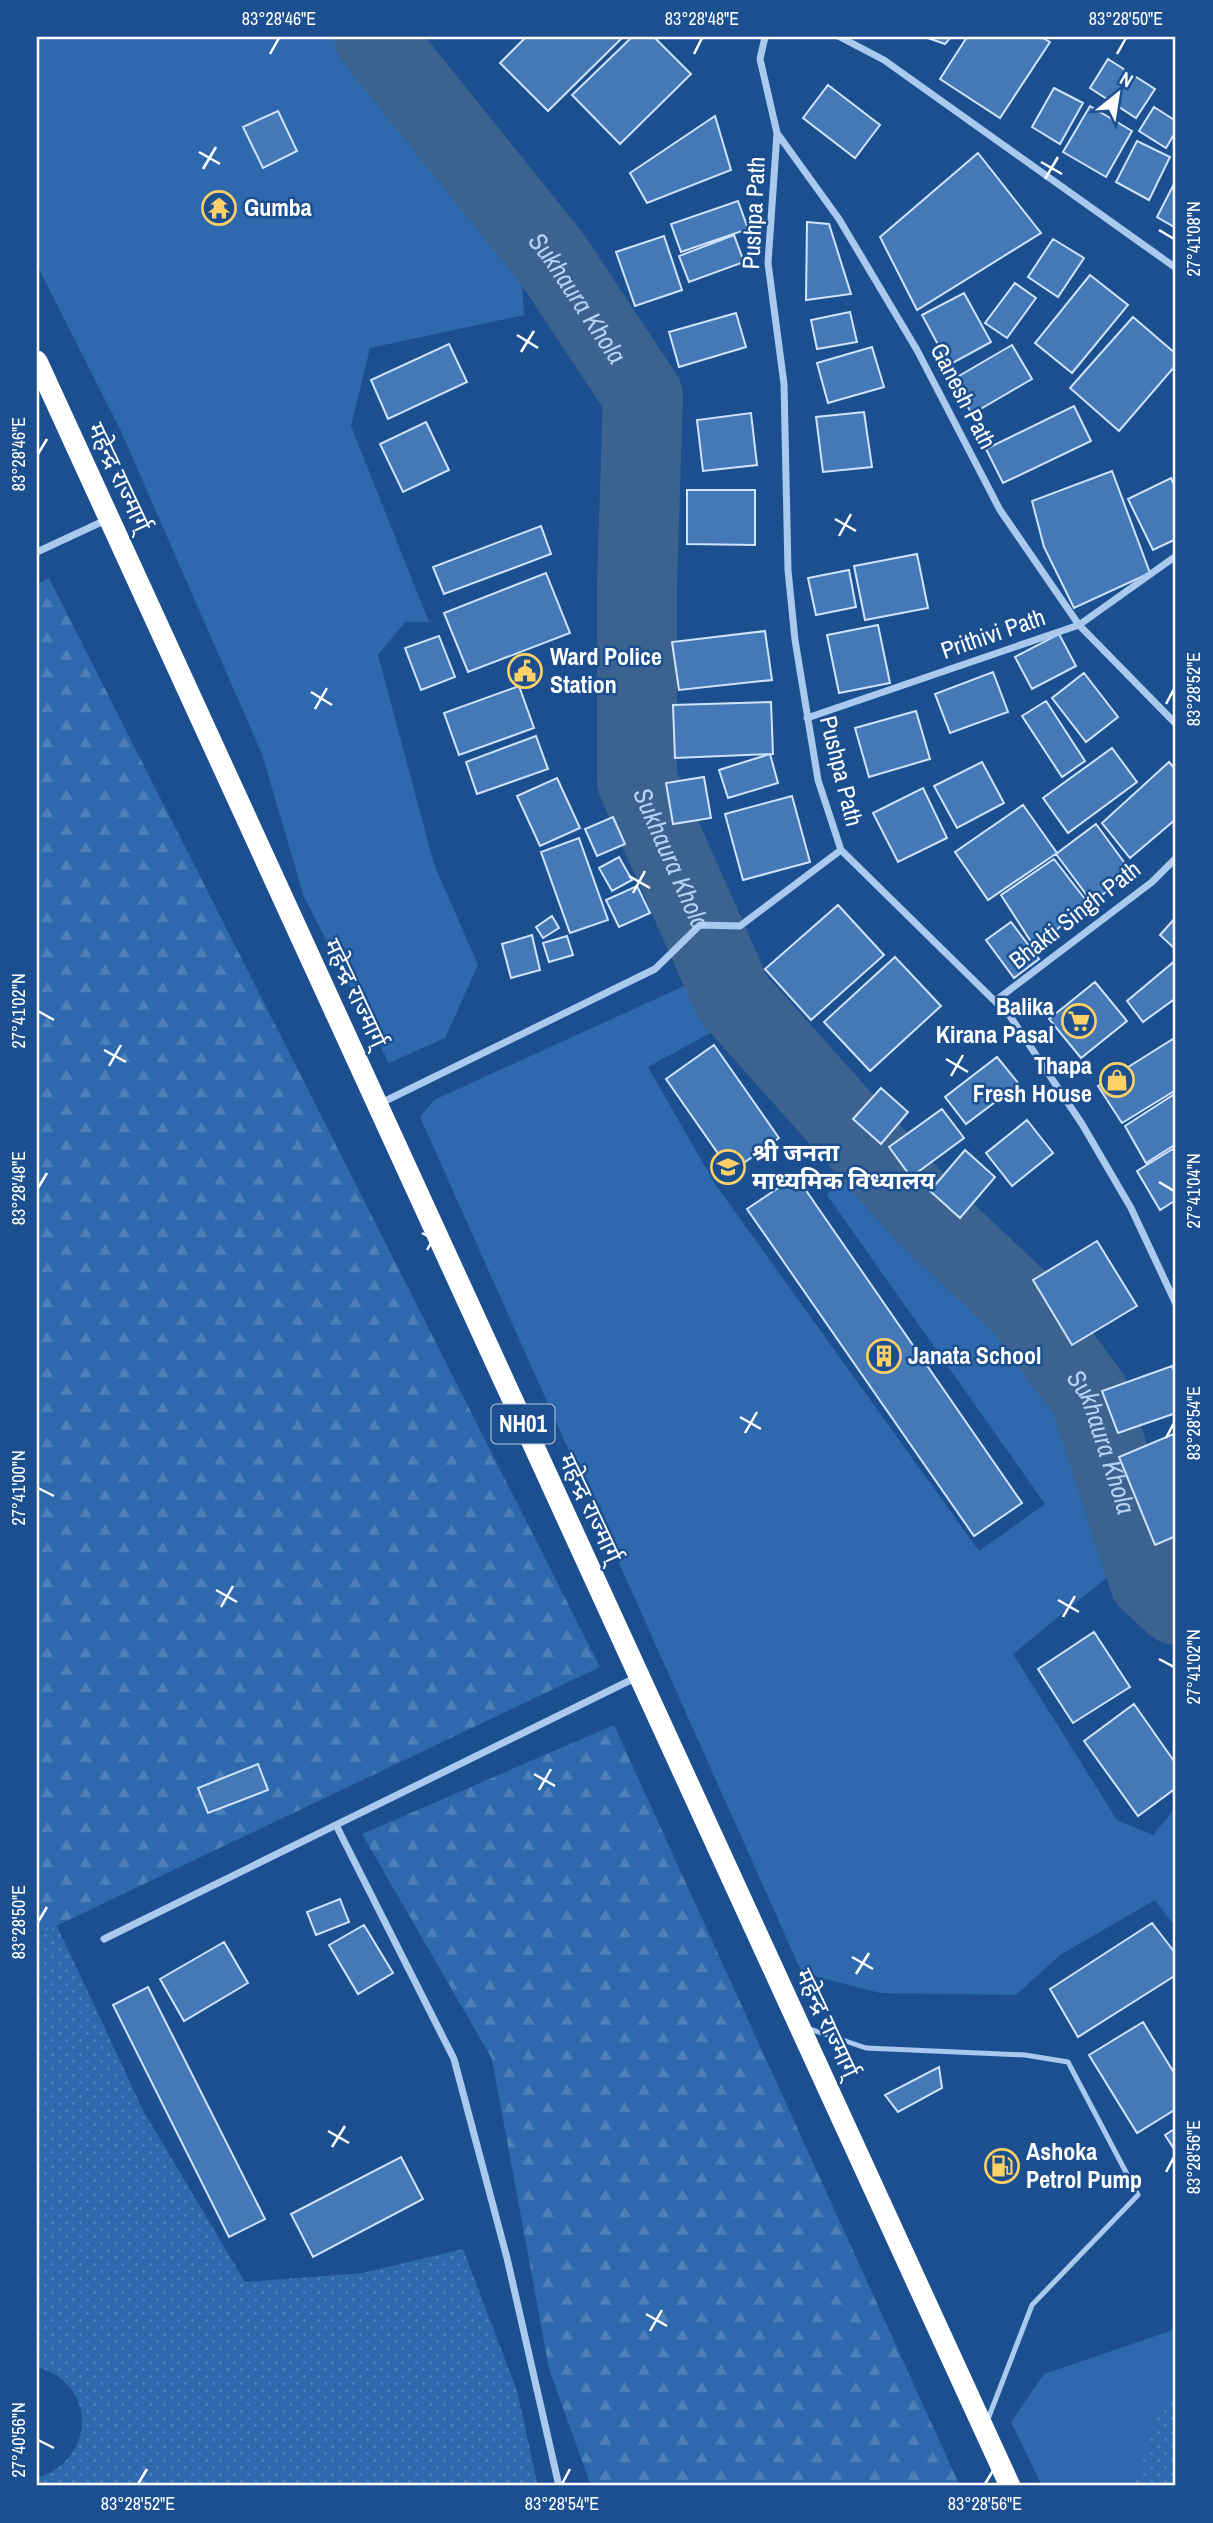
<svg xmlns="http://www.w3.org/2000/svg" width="1213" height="2523" viewBox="0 0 1213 2523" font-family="'Archivo Narrow','Noto Sans Devanagari',sans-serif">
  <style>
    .grass { fill: #2e69ad }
    .forest { fill: url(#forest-firs) }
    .park { fill: url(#park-dots) }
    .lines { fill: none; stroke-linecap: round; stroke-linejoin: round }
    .river { stroke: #3c6290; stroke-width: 80 }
    .building { fill: #4478b7; stroke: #cfe3fa; stroke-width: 2 }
    .lane { stroke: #a9c9ee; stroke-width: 5 }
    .street { stroke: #a9c9ee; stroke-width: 7 }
    .highway { stroke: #fff; stroke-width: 21 }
    .ticks { fill: none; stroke: #fff; stroke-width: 2.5 }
    .labels { text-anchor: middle; stroke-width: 5; stroke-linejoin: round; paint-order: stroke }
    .shield { fill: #1b4f8f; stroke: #bbcadd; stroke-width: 2 }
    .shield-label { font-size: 23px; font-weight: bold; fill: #fff }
    .poi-label { font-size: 24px; font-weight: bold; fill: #fff; stroke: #1b4f8f; text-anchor: start }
    .street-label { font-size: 24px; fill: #fff; stroke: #1b4f8f }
    .water-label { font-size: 26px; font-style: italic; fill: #b5d3f5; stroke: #1b4f8f }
    .neatline { fill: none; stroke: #fff; stroke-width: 2.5 }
    .ticks-label { font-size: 18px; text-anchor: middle; fill: #fff }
  </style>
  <defs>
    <pattern id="forest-firs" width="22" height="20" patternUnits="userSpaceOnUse" patternTransform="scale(1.75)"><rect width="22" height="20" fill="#2e69ad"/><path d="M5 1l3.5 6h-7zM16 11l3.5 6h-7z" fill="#4d80b9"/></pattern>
    <pattern id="park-dots" width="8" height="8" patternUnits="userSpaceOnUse" patternTransform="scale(1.75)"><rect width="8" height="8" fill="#2e69ad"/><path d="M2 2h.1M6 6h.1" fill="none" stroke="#4d80b9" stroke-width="1.8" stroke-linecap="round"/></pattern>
  </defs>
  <rect width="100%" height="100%" fill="#1b4f8f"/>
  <path class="grass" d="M 37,37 L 345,37 L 520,255 L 524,315 L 370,348 L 351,426 L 429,622 L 405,622 L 378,655 L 434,864 L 478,965 L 445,1038 L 389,1063 L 304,897 L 262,754 L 120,429 L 37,265 Z
    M 693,982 L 712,1032 L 648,1067 L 715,1184 L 979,1551 L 1045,1504 L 827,1195 L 846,1168 L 994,1293 L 1081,1442 L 1109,1576 L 1013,1654 L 1117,1820 L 1153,1835 L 1176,1807 L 1176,1928 L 1155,1900 L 1060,1955 L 1016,1995 L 880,1993 L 802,1973 L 420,1117 L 434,1100 Z
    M 1176,2329 L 1176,2486 L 1042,2486 L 1011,2422 L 1044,2374 Z"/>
  <path class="forest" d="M 49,578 L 600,1667 L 37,1935 L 37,584 Z
    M 614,1725 L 960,2486 L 591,2486 L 549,2369 L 492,2059 L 362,1834 Z"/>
  <path class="park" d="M 57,1926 L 144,2112 L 245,2282 L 362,2273 L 463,2249 L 517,2391 L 538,2486 L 37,2486 L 37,2478 C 96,2460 98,2384 37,2367 L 37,1935 Z
    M 1176,2402 L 1176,2486 L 1134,2486 L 1160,2404 Z"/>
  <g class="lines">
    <path class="river" id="s1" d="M 374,37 L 551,257 L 643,396 L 637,584 L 637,781 L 733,998 L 927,1215 L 1024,1306 L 1089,1395 L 1149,1580 L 1176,1605"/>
  </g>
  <path class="building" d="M 526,37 L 623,37 L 548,111 L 500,63 Z
    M 632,37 L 654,37 L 691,74 L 620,144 L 572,95 Z
    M 925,37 L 951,37 L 945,44 Z
    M 967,37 L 1041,37 L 1050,42 L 1000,118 L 940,79 Z
    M 1108,59 L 1155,89 L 1136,118 L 1090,88 Z
    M 828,85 L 880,125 L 855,158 L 803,118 Z
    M 1054,88 L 1083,103 L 1060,144 L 1032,127 Z
    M 1090,106 L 1132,131 L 1106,177 L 1063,152 Z
    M 1154,107 L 1176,121 L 1176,131 L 1166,148 L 1139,131 Z
    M 278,111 L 297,151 L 263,168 L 243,127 Z
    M 715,116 L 731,170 L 647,203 L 630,173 Z
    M 1137,141 L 1170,157 L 1149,200 L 1116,182 Z
    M 978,153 L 1041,233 L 917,310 L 880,237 Z
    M 1176,180 L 1176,228 L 1157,217 Z
    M 738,201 L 748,229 L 681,252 L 671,224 Z
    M 807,222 L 829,224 L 851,294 L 806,300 Z
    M 734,235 L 744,262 L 689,282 L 679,256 Z
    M 664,236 L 682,290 L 635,306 L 616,252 Z
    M 1053,239 L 1084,258 L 1058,297 L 1028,277 Z
    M 1090,275 L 1128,305 L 1072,373 L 1035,343 Z
    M 1015,283 L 1036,298 L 1007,338 L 985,323 Z
    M 964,293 L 991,342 L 949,365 L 922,315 Z
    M 850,312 L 857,342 L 817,349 L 811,320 Z
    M 736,313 L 746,347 L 679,367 L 669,332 Z
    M 1133,317 L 1176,354 L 1176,365 L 1119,431 L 1070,388 Z
    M 449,344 L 467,382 L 388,419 L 371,380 Z
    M 1012,345 L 1032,379 L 972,414 L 952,380 Z
    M 872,347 L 884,387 L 828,403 L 817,363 Z
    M 1074,406 L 1091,441 L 1003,483 L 986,449 Z
    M 864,412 L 872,467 L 823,472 L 816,417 Z
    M 751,413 L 757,465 L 703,471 L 697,420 Z
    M 426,422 L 449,470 L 403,492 L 380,444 Z
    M 1112,471 L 1150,573 L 1074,608 L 1044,547 L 1032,501 Z
    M 1171,478 L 1176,488 L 1176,539 L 1153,550 L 1128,499 Z
    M 687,490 L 755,490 L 755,545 L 687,544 Z
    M 541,526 L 551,554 L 444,594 L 433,567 Z
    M 917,554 L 928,608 L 865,620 L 854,566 Z
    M 849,570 L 856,607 L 816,615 L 808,578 Z
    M 546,573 L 570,633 L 468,672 L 444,613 Z
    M 878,625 L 890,683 L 839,693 L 827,635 Z
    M 765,631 L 772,680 L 679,690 L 672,642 Z
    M 1059,634 L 1076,666 L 1032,689 L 1015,657 Z
    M 439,636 L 455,677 L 421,690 L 405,648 Z
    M 993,672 L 1008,712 L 950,733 L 935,694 Z
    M 1084,673 L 1118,717 L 1086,742 L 1052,698 Z
    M 519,686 L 534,728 L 459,755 L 444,713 Z
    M 1046,701 L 1085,761 L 1062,777 L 1022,716 Z
    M 771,702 L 773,754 L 675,758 L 673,705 Z
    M 916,711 L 930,759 L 869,777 L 855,728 Z
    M 536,736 L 548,769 L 477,794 L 466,762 Z
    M 1112,748 L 1137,782 L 1068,833 L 1043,798 Z
    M 770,754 L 778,783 L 728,798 L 719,770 Z
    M 982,762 L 1004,803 L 957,828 L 934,786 Z
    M 1169,762 L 1176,770 L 1176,819 L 1130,858 L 1102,823 Z
    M 704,777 L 711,818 L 673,824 L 666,783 Z
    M 557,778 L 580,828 L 540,846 L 517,796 Z
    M 923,788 L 947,838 L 898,862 L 873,813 Z
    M 792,796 L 810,862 L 743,880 L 725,814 Z
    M 1023,805 L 1057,853 L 988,900 L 955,852 Z
    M 613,817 L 625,844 L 597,856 L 585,829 Z
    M 1096,824 L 1132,873 L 1092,902 L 1056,854 Z
    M 579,838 L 608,920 L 570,933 L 541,852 Z
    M 619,857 L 632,880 L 612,891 L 599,868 Z
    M 1054,859 L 1088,903 L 1035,948 L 1001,895 Z
    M 637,886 L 650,913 L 619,927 L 606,900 Z
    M 838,905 L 884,955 L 811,1020 L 765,969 Z
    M 552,916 L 559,928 L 543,938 L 536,927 Z
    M 1176,917 L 1176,950 L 1160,935 Z
    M 1011,922 L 1039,959 L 1014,978 L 986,940 Z
    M 532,935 L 540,970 L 511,978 L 502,944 Z
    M 567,936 L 573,955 L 549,962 L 543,943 Z
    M 895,957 L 941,1006 L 870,1071 L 824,1022 Z
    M 1176,960 L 1176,998 L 1143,1022 L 1127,1001 Z
    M 1095,982 L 1127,1021 L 1081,1058 L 1049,1019 Z
    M 1176,1037 L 1176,1090 L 1122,1123 L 1098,1086 Z
    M 714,1045 L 779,1138 L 731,1172 L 666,1079 Z
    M 997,1057 L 1019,1084 L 966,1124 L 945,1097 Z
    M 881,1088 L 908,1112 L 881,1144 L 853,1119 Z
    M 1176,1093 L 1176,1144 L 1146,1163 L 1125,1126 Z
    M 942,1109 L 964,1138 L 911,1177 L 889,1147 Z
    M 1027,1120 L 1053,1153 L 1012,1186 L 986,1153 Z
    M 1176,1147 L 1176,1200 L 1160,1210 L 1137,1171 Z
    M 965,1150 L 995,1177 L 960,1218 L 930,1191 Z
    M 796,1176 L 1022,1503 L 974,1536 L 747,1209 Z
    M 1097,1241 L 1137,1306 L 1072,1345 L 1033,1280 Z
    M 1172,1366 L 1176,1376 L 1176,1413 L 1118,1433 L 1102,1391 Z
    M 1176,1433 L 1176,1536 L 1155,1545 L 1119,1457 Z
    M 1094,1632 L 1130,1687 L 1073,1723 L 1038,1669 Z
    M 1134,1704 L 1176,1764 L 1176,1788 L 1138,1816 L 1084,1741 Z
    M 258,1764 L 268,1790 L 208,1813 L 198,1788 Z
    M 340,1899 L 349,1922 L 316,1935 L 307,1912 Z
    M 1152,1923 L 1176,1954 L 1176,1975 L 1078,2037 L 1050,1989 Z
    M 364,1925 L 393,1973 L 358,1994 L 329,1945 Z
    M 224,1942 L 248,1983 L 184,2021 L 160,1979 Z
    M 148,1987 L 265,2219 L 229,2237 L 113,2005 Z
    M 1143,2022 L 1176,2076 L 1176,2109 L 1137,2133 L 1089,2055 Z
    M 939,2067 L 942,2088 L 898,2112 L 885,2095 Z
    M 1176,2128 L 1176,2152 L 1165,2135 Z
    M 401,2157 L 423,2199 L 313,2257 L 291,2214 Z"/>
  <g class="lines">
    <path class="lane" d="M 807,2028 L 866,2048 L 1025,2055 L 1068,2062 L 1138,2195 L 1032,2305 L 988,2419"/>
    <path class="street" d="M 765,37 L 760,59 L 777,133 L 839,219 L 917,350 L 1000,510 L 1079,625 L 1176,724
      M 840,37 L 884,60 L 1176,268
      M 777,133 L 768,263 L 784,384 L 788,570 L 795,640 L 818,780 L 841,850 L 1010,1016 L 1082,1124 L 1131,1208 L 1176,1304
      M 37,552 L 108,519
      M 807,718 L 1079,625 L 1176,556
      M 995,1001 L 1152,882 L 1176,858
      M 381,1103 L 655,969 L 700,925 L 740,926 L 841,850
      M 336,1825 L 454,2059 L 507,2258 L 559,2486
      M 104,1939 L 637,1677"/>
    <path class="highway" d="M 37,361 L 1010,2486"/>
  </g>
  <path class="ticks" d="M 270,54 L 279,38M 694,54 L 702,38M 1117,54 L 1126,38M 199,152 L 220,164M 1041,162 L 1062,174M 203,169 L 216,147M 1045,179 L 1058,157M 1159,230 L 1174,239M 517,335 L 538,348M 521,352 L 534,331M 38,454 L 47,439M 835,519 L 856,531M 839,536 L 851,514M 311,692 L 332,705M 1166,704 L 1174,689M 315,709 L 327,688M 629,876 L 650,888M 633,893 L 645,871M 38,1011 L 54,1020M 104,1050 L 126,1062M 946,1059 L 968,1072M 109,1066 L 121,1045M 951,1076 L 963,1055M 1159,1182 L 1174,1191M 38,1188 L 47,1173M 422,1233 L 444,1245M 427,1250 L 439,1229M 740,1417 L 761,1429M 745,1433 L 757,1412M 1166,1438 L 1174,1423M 38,1488 L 54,1496M 216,1590 L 237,1602M 1058,1600 L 1079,1612M 221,1607 L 233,1586M 1063,1617 L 1075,1596M 1159,1659 L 1174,1667M 534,1774 L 555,1786M 539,1790 L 551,1769M 38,1922 L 47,1907M 852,1957 L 873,1969M 856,1974 L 869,1953M 328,2131 L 349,2143M 332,2147 L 345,2126M 1166,2172 L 1174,2157M 646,2314 L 667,2326M 650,2331 L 662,2310M 38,2440 L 54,2448M 138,2484 L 147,2469M 562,2484 L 570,2469M 985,2484 L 994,2469"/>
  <defs>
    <g id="temple-ring" transform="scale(1.75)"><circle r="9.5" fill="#1b4f8f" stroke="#ffd166" stroke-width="1.5"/><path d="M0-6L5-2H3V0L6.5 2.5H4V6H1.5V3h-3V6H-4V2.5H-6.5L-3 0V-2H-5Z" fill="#ffd166"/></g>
    <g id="civic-ring" transform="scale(1.75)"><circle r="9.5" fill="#1b4f8f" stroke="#ffd166" stroke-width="1.5"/><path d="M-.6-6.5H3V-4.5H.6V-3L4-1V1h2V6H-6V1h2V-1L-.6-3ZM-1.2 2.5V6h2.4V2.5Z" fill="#ffd166"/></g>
    <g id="supermarket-ring" transform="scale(1.75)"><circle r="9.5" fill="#1b4f8f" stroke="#ffd166" stroke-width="1.5"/><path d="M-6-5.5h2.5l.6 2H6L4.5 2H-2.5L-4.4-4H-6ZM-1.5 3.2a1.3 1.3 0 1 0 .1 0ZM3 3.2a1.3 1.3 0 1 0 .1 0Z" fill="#ffd166"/></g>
    <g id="shop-ring" transform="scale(1.75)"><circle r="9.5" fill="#1b4f8f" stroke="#ffd166" stroke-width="1.5"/><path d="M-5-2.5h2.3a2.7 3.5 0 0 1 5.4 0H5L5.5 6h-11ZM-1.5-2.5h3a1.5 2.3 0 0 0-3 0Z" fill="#ffd166"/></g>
    <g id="school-ring" transform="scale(1.75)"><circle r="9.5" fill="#1b4f8f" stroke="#ffd166" stroke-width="1.5"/><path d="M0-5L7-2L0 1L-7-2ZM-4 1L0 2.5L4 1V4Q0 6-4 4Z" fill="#ffd166"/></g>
    <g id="building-ring" transform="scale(1.75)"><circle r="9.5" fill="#1b4f8f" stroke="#ffd166" stroke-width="1.5"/><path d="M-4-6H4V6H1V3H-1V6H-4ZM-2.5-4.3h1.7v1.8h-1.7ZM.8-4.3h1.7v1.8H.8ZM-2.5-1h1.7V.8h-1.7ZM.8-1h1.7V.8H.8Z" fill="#ffd166"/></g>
    <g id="fuel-ring" transform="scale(1.75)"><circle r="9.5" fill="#1b4f8f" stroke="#ffd166" stroke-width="1.5"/><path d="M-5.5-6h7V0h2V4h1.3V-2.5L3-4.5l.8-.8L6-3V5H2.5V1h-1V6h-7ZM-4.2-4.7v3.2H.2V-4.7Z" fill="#ffd166"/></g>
  </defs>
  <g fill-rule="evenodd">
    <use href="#temple-ring" x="219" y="208"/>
    <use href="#civic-ring" x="525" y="671"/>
    <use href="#supermarket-ring" x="1079" y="1021"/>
    <use href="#shop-ring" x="1117" y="1080"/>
    <use href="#school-ring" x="728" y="1167"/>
    <use href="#building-ring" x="884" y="1356"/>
    <use href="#fuel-ring" x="1002" y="2166"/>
  </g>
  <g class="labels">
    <rect class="shield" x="491.5" y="1404.5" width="63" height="39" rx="5"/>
    <g class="shield-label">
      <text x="523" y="1432">NH01</text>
    </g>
    <g class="poi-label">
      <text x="244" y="216">Gumba</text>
      <text x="550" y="665">Ward Police<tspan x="550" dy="28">Station</tspan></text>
      <text x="1054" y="1015" text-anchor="end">Balika<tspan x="1054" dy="28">Kirana Pasal</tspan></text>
      <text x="1092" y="1074" text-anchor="end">Thapa<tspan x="1092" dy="28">Fresh House</tspan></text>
      <text x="752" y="1161">श्री जनता<tspan x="752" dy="28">माध्यमिक विध्यालय</tspan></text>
      <text x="908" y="1364">Janata School</text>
      <text x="1026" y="2160">Ashoka<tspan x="1026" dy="28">Petrol Pump</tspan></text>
    </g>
    <g class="street-label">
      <text transform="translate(754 213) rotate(-87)" y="8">Pushpa Path</text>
      <text transform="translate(963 396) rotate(63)" y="8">Ganesh Path</text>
      <text transform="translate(119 477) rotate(65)" y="8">महेन्द्र राज्मार्ग्</text>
      <text transform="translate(993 634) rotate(-19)" y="8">Prithivi Path</text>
      <text transform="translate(841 771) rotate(76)" y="8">Pushpa Path</text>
      <text transform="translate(1075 915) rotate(-38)" y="8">Bhakti Singh Path</text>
      <text transform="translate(355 993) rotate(65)" y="8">महेन्द्र राज्मार्ग्</text>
      <text transform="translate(590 1508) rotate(65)" y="8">महेन्द्र राज्मार्ग्</text>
      <text transform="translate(827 2023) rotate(65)" y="8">महेन्द्र राज्मार्ग्</text>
    </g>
    <g class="water-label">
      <text dy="9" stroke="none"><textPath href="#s1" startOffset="331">Sukhaura Khola</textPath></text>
      <text dy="9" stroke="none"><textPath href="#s1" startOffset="919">Sukhaura Khola</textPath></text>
      <text dy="9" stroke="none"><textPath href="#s1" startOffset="1654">Sukhaura Khola</textPath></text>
    </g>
  </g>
  <rect width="1213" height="2523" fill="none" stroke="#1b4f8f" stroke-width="77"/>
  <g transform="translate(1118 94) rotate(30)" stroke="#1b4f8f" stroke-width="5" paint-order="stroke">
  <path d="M0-5L12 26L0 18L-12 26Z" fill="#ffffff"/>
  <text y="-10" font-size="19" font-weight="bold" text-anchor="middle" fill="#ffffff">N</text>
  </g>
  <rect x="38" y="38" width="1136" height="2446" class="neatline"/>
  <g class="ticks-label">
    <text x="279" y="25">83°28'46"E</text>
    <text x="702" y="25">83°28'48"E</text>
    <text x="1126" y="25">83°28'50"E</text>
    <text transform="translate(1194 239) rotate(-90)" y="6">27°41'08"N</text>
    <text transform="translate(19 454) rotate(-90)" y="6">83°28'46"E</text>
    <text transform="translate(1194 689) rotate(-90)" y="6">83°28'52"E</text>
    <text transform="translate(19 1011) rotate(-90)" y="6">27°41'02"N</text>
    <text transform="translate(19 1188) rotate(-90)" y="6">83°28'48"E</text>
    <text transform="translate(1194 1191) rotate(-90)" y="6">27°41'04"N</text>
    <text transform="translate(1194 1423) rotate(-90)" y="6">83°28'54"E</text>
    <text transform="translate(19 1488) rotate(-90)" y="6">27°41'00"N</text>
    <text transform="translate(1194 1667) rotate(-90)" y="6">27°41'02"N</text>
    <text transform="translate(19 1922) rotate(-90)" y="6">83°28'50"E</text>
    <text transform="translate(1194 2157) rotate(-90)" y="6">83°28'56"E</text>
    <text transform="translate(19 2440) rotate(-90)" y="6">27°40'56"N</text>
    <text x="138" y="2510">83°28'52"E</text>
    <text x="562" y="2510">83°28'54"E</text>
    <text x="985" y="2510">83°28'56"E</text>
  </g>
</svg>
